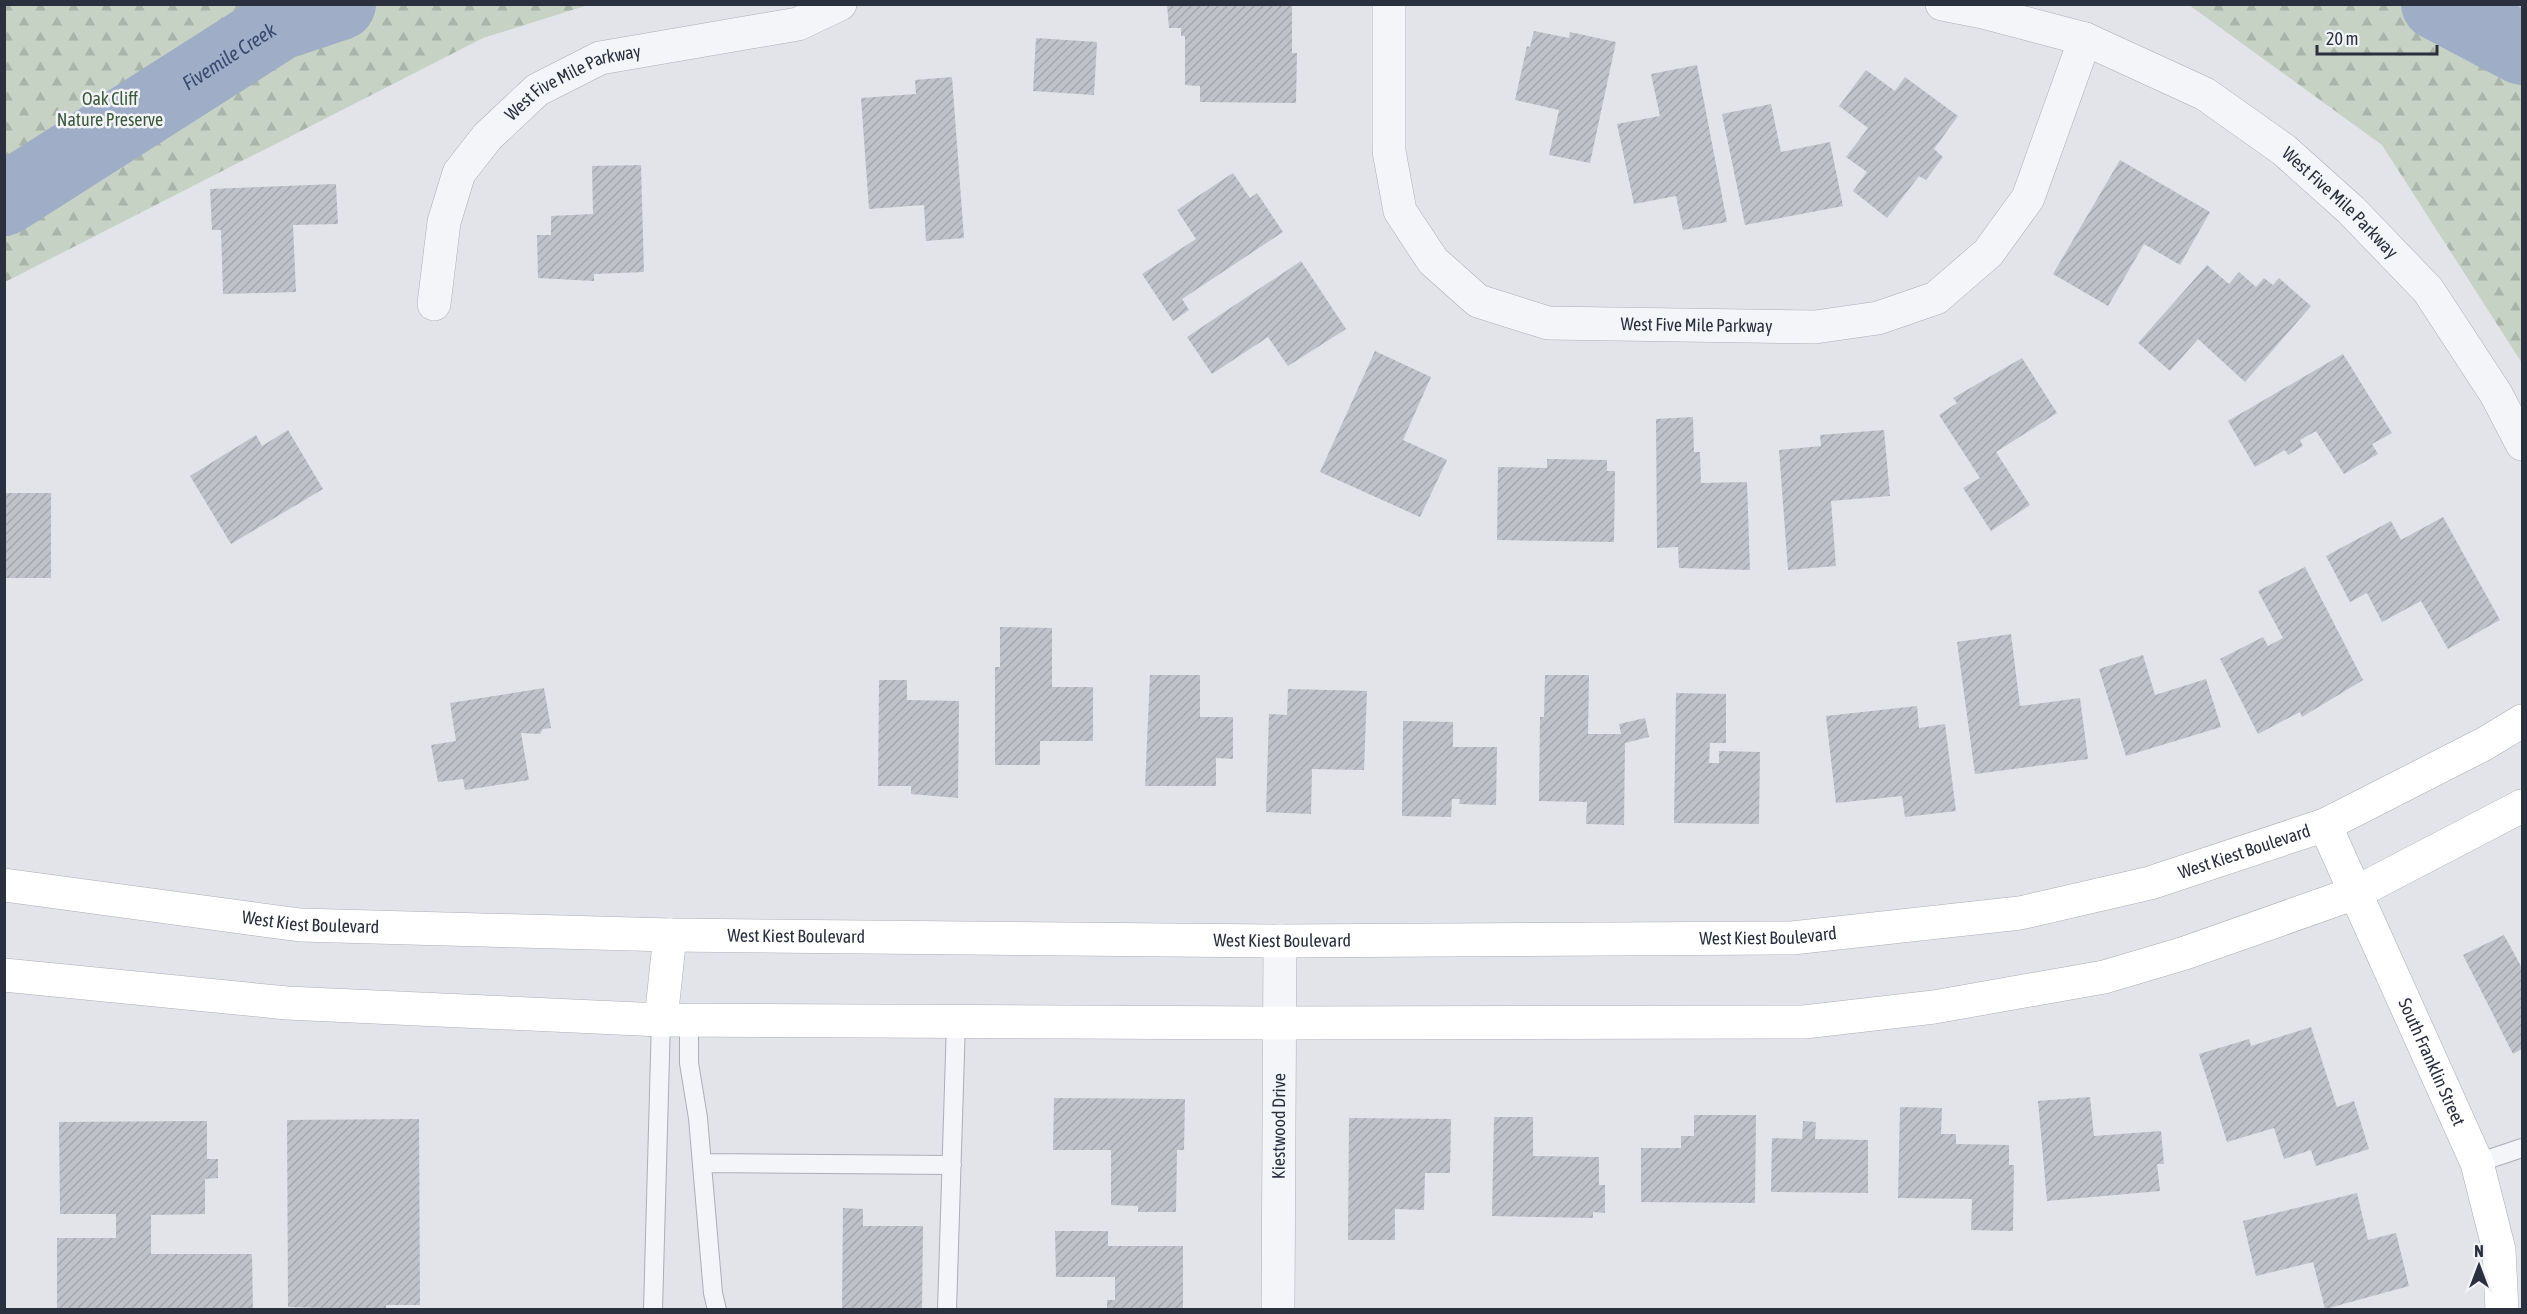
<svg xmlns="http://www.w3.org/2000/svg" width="2527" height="1314" viewBox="0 0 2527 1314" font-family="'Asap Condensed',sans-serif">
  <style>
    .forest { fill: url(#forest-firs) }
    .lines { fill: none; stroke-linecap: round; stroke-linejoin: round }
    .river { stroke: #a0adc6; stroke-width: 72 }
    .building { fill: url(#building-hatch) }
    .lane-casing { stroke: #abaeb6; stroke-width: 20 }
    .street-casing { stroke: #abaeb6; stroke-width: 34 }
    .secondary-casing { stroke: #abaeb6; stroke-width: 34 }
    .lane { stroke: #f4f5f8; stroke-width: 18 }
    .street { stroke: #f4f5f8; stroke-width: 33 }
    .secondary { stroke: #fff; stroke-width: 33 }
    .labels { text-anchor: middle; stroke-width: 5; stroke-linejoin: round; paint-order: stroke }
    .street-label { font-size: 18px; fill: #2b303f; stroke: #f1f3f6 }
    .park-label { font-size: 18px; fill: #3b5a3a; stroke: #f1f3f6 }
    .water-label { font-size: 20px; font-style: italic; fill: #394970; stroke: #f1f3f6 }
  </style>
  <defs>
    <pattern id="forest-firs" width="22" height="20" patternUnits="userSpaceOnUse" patternTransform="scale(1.5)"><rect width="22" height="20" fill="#c5d2c4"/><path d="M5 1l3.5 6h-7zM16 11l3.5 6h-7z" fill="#a9b5a9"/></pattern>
    <pattern id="building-hatch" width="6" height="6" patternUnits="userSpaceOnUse" patternTransform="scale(1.5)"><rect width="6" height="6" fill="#c0c2cb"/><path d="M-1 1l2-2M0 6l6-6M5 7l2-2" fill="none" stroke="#a5a7af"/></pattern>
  </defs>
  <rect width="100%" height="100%" fill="#e2e4e9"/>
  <path class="forest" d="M 5,4 L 588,4 L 588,5 L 483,38 L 5,282 Z
    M 2189,5 L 2522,5 L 2522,363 L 2382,145 Z"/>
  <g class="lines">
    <g class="river">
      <path d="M 2437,4 L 2522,49"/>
      <path id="s1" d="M 4,200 L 280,24 L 340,4"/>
    </g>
  </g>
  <path class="building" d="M 1292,4 L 1292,53 L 1297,53 L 1296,103 L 1200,102 L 1200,86 L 1185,85 L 1185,36 L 1181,36 L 1181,28 L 1169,28 L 1167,5 Z
    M 1534,31 L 1569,38 L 1570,32 L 1616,42 L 1590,163 L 1549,155 L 1559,110 L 1515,100 L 1527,46 L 1530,47 Z
    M 1036,38 L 1097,42 L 1094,95 L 1033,91 Z
    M 1697,65 L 1727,222 L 1683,230 L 1676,196 L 1634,204 L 1617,124 L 1660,116 L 1651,74 Z
    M 1866,70 L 1895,91 L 1905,77 L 1958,116 L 1934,149 L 1943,157 L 1926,180 L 1919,176 L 1887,218 L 1853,191 L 1867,172 L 1846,157 L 1868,128 L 1839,106 Z
    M 952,77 L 964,238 L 926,241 L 924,205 L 869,209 L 861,98 L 916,94 L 915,80 Z
    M 1771,104 L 1781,152 L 1830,142 L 1843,206 L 1745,225 L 1722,114 Z
    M 2120,160 L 2210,212 L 2180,265 L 2144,244 L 2108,306 L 2053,274 Z
    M 641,165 L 644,272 L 594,274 L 594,281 L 538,278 L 537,235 L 551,235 L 551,216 L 593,214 L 592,166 Z
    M 1233,173 L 1250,198 L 1257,193 L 1283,232 L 1182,299 L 1189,310 L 1173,321 L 1142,274 L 1196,239 L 1177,210 Z
    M 336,184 L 338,224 L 293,225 L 296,292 L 223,294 L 221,230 L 212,230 L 210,189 Z
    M 1301,261 L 1346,329 L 1288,366 L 1268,337 L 1212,374 L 1187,337 Z
    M 2207,265 L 2229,284 L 2239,272 L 2256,287 L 2264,278 L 2273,285 L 2279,278 L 2311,306 L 2245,382 L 2198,339 L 2170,371 L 2138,343 Z
    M 1375,351 L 1431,377 L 1403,440 L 1447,460 L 1420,517 L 1320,472 Z
    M 2343,354 L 2392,433 L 2372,444 L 2378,454 L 2344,474 L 2316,431 L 2300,440 L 2303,446 L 2288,455 L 2285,450 L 2255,467 L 2228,421 Z
    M 2022,358 L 2057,413 L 1996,452 L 2030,505 L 1991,531 L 1963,488 L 1980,478 L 1939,415 L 1957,403 L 1953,398 Z
    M 1693,417 L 1694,452 L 1700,452 L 1701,483 L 1747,482 L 1750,570 L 1679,568 L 1678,547 L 1657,548 L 1656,419 Z
    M 288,430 L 323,489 L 231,544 L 190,476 L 256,435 L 262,446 Z
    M 1884,430 L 1890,496 L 1831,501 L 1836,566 L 1788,570 L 1779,450 L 1821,446 L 1820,435 Z
    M 1547,459 L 1607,460 L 1607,471 L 1615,471 L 1614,542 L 1497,540 L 1498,467 L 1547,468 Z
    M 5,493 L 51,493 L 51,578 L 5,578 Z
    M 2443,517 L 2500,620 L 2448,649 L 2421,601 L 2382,622 L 2367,593 L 2350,602 L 2326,556 L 2391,521 L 2401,540 Z
    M 2305,567 L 2363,680 L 2302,717 L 2300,712 L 2258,734 L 2220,659 L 2263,637 L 2268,646 L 2283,638 L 2258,591 Z
    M 1000,627 L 1052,628 L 1052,687 L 1093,687 L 1093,741 L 1040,741 L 1040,765 L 995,765 L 995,667 L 1000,667 Z
    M 2011,634 L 2020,706 L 2080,698 L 2088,759 L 1975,774 L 1957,642 Z
    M 2143,655 L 2155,695 L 2206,679 L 2221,727 L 2126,756 L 2099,669 Z
    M 1150,675 L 1200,675 L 1200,717 L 1233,717 L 1233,759 L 1216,758 L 1216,786 L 1145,786 Z
    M 1545,675 L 1589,675 L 1588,734 L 1621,734 L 1619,724 L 1645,718 L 1649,737 L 1625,743 L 1624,825 L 1586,824 L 1587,802 L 1539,801 L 1540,717 L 1544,717 Z
    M 879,680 L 907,680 L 907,700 L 959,701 L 958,798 L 911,794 L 911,786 L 878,786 Z
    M 544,688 L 551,728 L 543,729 L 540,734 L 521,733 L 529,780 L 465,790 L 463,779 L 438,782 L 431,745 L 456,741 L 450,703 Z
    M 1288,689 L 1367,691 L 1364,770 L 1312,769 L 1311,814 L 1266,812 L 1269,714 L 1287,715 Z
    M 1676,693 L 1726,694 L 1726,743 L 1710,743 L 1709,763 L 1719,763 L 1719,751 L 1760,752 L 1759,824 L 1674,823 Z
    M 1917,706 L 1919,728 L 1945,724 L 1956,811 L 1905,817 L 1902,796 L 1836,803 L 1826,716 Z
    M 1403,721 L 1453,722 L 1453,747 L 1497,747 L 1496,805 L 1459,804 L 1460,799 L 1452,799 L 1451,817 L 1402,816 Z
    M 2504,935 L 2522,968 L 2522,1049 L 2513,1054 L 2463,955 Z
    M 2311,1027 L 2337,1107 L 2354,1101 L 2369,1149 L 2316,1166 L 2311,1150 L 2284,1159 L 2274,1128 L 2227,1142 L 2199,1054 L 2249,1039 L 2251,1046 Z
    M 2090,1097 L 2094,1136 L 2161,1131 L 2164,1164 L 2157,1164 L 2160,1191 L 2047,1201 L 2038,1101 Z
    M 1054,1098 L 1185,1099 L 1184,1150 L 1177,1150 L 1176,1212 L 1138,1212 L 1138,1206 L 1111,1205 L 1111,1150 L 1053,1150 Z
    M 1900,1107 L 1942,1108 L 1941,1134 L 1956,1134 L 1956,1144 L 2009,1145 L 2009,1165 L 2014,1165 L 2013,1231 L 1971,1230 L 1972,1199 L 1898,1198 Z
    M 1694,1115 L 1756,1115 L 1755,1203 L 1641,1202 L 1641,1148 L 1681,1148 L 1681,1136 L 1694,1136 Z
    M 1494,1117 L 1533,1117 L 1533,1156 L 1599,1157 L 1599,1185 L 1605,1185 L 1605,1213 L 1593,1212 L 1593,1218 L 1492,1216 Z
    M 1349,1118 L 1451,1119 L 1450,1173 L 1425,1173 L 1424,1210 L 1395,1209 L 1395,1240 L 1348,1240 Z
    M 419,1119 L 420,1305 L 386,1305 L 386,1310 L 288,1307 L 287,1120 Z
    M 207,1121 L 207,1159 L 218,1159 L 218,1178 L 205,1179 L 205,1214 L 151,1215 L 151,1254 L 252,1254 L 253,1310 L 57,1310 L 57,1238 L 116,1238 L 116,1214 L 60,1214 L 59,1122 Z
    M 1803,1121 L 1816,1122 L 1815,1139 L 1868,1140 L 1868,1193 L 1771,1192 L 1772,1138 L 1802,1139 Z
    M 2357,1193 L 2368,1240 L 2396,1233 L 2409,1286 L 2325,1309 L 2313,1262 L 2256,1276 L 2243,1221 Z
    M 843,1208 L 863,1209 L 863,1226 L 923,1226 L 922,1310 L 842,1310 Z
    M 1055,1231 L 1108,1231 L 1108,1246 L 1183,1246 L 1183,1310 L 1107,1310 L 1107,1300 L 1115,1300 L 1115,1277 L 1056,1277 Z"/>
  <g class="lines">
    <g class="lane-casing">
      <path id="lane" d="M 689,1021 L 689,1063 L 698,1118 L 713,1293 L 717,1310
        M 702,1163 L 952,1165
        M 2477,1163 L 2522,1148
        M 653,1310 L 661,1020
        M 947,1310 L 956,1022"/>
    </g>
    <g class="street-casing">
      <g id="street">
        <path id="s2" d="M 1389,4 L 1389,151 L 1400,211 L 1433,261 L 1478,301 L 1548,323 L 1815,327 L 1878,318 L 1936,298 L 1988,253 L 2028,198 L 2085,39"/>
        <path id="s3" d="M 1942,4 L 1983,12 L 2085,39 L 2205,94 L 2284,150 L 2351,210 L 2428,290 L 2496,394 L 2522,444"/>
        <path id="s4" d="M 434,304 L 444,222 L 459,173 L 487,137 L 537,90 L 600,58 L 798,24 L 840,4"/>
        <path id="s5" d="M 1278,1310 L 1280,941"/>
      </g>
    </g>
    <g class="secondary-casing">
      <g id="secondary">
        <path id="s6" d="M 2325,825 L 2477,1163 L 2499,1250 L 2502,1310"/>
        <path id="s7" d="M 4,885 L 300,925 L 670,935 L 1280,941 L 1792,938 L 2020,913 L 2150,883 L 2325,825 L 2484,744 L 2522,721"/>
        <path d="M 4,975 L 287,1003 L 661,1020 L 1278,1023 L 1804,1022 L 1934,1007 L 2104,977 L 2185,953 L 2355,893 L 2522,806"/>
        <path d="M 661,1020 L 670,935"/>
      </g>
    </g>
    <use href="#lane" class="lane"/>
    <use href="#street" class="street"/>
    <use href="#secondary" class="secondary"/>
  </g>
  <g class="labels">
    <g class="street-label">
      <text dy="6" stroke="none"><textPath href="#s4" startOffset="284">West Five Mile Parkway</textPath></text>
      <text dy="6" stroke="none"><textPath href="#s3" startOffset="453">West Five Mile Parkway</textPath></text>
      <text dy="6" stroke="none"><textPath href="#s2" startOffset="550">West Five Mile Parkway</textPath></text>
      <text dy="6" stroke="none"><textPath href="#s7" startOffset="2253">West Kiest Boulevard</textPath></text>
      <text dy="6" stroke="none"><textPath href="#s7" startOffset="309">West Kiest Boulevard</textPath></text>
      <text dy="6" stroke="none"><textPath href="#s7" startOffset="1767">West Kiest Boulevard</textPath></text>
      <text dy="6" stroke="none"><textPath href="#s7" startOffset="795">West Kiest Boulevard</textPath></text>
      <text dy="6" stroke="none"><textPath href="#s7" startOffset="1281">West Kiest Boulevard</textPath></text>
      <text dy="6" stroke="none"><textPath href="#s6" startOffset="260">South Franklin Street</textPath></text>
      <text dy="6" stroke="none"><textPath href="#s5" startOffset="184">Kiestwood Drive</textPath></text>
    </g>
    <g class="park-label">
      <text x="110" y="105">Oak Cliff<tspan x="110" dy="21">Nature Preserve</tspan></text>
    </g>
    <g class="water-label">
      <text dy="7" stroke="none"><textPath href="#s1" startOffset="267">Fivemile Creek</textPath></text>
    </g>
  </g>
  <rect width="2527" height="1314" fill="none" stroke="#2b303f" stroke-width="12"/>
  <g transform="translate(2479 1266)" stroke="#f1f3f6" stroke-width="4.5" paint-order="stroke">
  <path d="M0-4.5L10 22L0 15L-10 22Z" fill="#2b303f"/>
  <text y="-9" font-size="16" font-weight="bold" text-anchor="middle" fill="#2b303f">N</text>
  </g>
  <path d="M2317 45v9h120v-9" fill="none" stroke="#2b303f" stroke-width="3"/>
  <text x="2326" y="45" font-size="18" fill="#2b303f" stroke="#f1f3f6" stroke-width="4.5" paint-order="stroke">20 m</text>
</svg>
